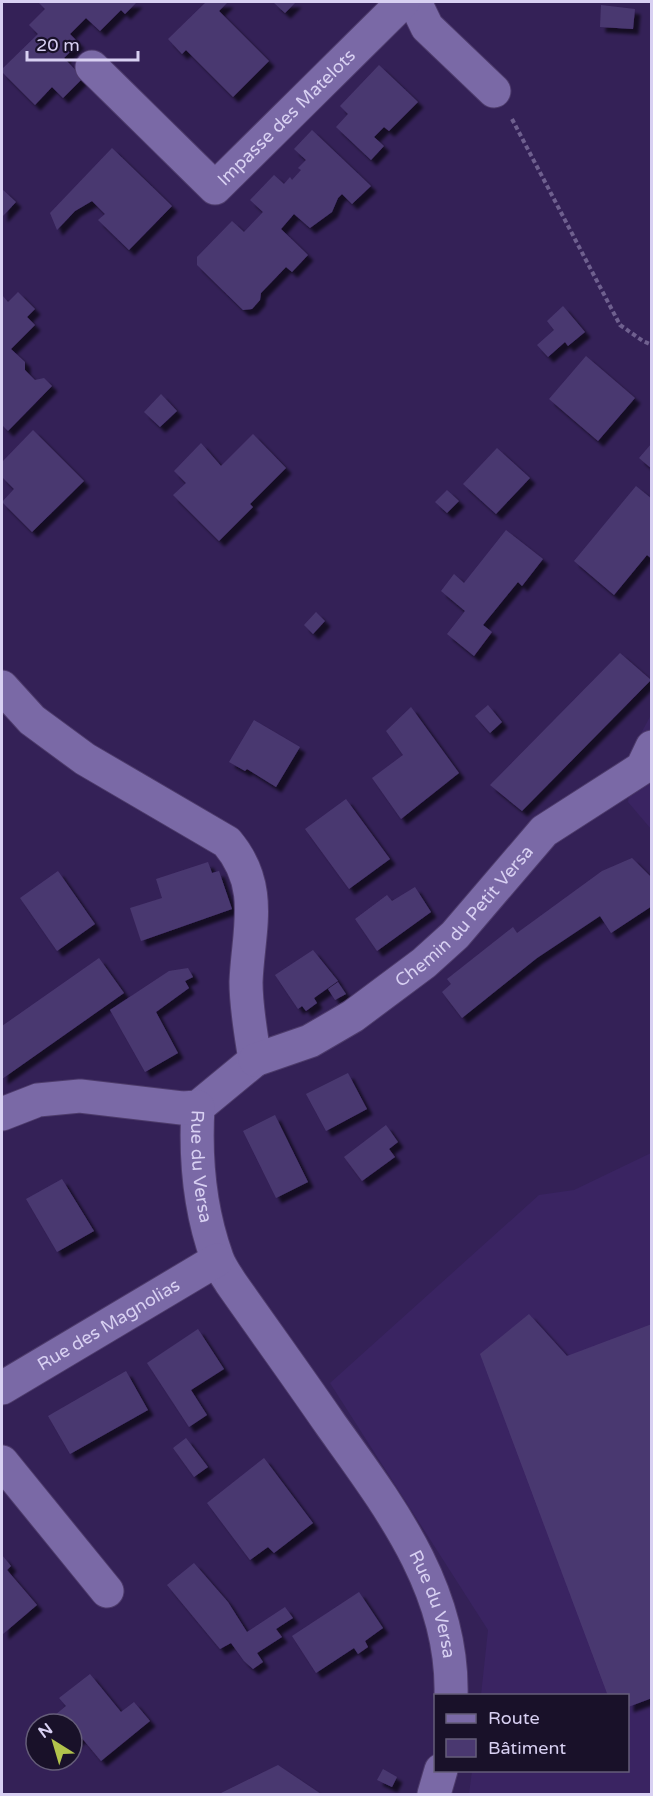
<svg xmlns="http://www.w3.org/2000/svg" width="653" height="1796" viewBox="0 0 653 1796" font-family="'Varela Round',sans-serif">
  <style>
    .built { fill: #3a2462 }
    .building { fill: #4a3870; filter: url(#shadow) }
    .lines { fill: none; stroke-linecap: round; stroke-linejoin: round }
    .minor-casing { stroke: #4d3b6b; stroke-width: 35 }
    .path { stroke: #6f608f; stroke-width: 4; stroke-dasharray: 4.5 3; stroke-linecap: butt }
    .minor { stroke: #7a69a6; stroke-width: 33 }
    .labels { text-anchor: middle; stroke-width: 6; stroke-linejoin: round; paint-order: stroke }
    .street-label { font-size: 18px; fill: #d8d0f2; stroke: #191129 }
  </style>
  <defs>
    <filter id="shadow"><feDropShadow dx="5.5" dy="5.5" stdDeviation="1.5" flood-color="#0009"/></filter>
  </defs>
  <rect width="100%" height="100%" fill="#342157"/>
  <path class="built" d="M 651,715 L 651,829 L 628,802 L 639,737 Z
    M 651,1153 L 651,1794 L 469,1794 L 472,1771 L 628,1770 L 628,1696 L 481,1695 L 488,1630 L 330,1383 L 539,1195 L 574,1190 Z"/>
  <path class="building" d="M 38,2 L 137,2 L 125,14 L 121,10 L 100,31 L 86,18 L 70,34 L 79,43 L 64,58 L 83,78 L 63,98 L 52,87 L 35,105 L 2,72 L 2,69 L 38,34 L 29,25 L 45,9 Z
    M 206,2 L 228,2 L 219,11 L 269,61 L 233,97 L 186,50 L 182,54 L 168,39 Z
    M 273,2 L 296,2 L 285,13 Z
    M 601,5 L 635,9 L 633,29 L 600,27 Z
    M 379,65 L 418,102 L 389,131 L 384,127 L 374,137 L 384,146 L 371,160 L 336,127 L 348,114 L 340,106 Z
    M 312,130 L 371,186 L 352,204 L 342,194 L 338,198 L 332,212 L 310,228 L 294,214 L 281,229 L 308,255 L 292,272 L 286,267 L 261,293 L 260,300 L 252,309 L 243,310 L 197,265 L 197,257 L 232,221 L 244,232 L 263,212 L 250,200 L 274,175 L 284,184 L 290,177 L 292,180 L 301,170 L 298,168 L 306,160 L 294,149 Z
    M 112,148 L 172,206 L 129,250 L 98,220 L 105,214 L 92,201 L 75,211 L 57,230 L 50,213 Z
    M 2,189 L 16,202 L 2,217 Z
    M 18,292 L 35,309 L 27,317 L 35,325 L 11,349 L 25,362 L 25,370 L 35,380 L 44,378 L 52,386 L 8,431 L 2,425 L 2,295 L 8,302 Z
    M 563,306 L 585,332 L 568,346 L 565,342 L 548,357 L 537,345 L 554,330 L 547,321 Z
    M 586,356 L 635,398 L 598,441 L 549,399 Z
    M 161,394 L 177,411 L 160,427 L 144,412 Z
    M 33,430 L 84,481 L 32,532 L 2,502 L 14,489 L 2,477 L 2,462 Z
    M 253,434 L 286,468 L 250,504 L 253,507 L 219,541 L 173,495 L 186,483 L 174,471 L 201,443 L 221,466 Z
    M 652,443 L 652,469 L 639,458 Z
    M 497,448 L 530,478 L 496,514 L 463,484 Z
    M 636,486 L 652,499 L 652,559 L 647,555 L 614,595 L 574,561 Z
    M 447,490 L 459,501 L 447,513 L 435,502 Z
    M 506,530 L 543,559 L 522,586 L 518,582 L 483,625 L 492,632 L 474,656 L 447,634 L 465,611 L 441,591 L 454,574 L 464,583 Z
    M 316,612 L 325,621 L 313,634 L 304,625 Z
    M 620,653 L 651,680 L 522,811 L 490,785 Z
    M 488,705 L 502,722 L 490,733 L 475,716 Z
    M 411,707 L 459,773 L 401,819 L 372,778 L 403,755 L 386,731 Z
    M 254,720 L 300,747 L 276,787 L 247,769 L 245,771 L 229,762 Z
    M 346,799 L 390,859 L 349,889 L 305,829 Z
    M 632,858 L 652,878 L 652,906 L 611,933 L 600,916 L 537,958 L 462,1018 L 442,992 L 451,984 L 447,979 L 513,927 L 517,933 L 602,871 Z
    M 208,862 L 212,873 L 219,871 L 232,909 L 141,941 L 130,908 L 162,898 L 156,879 Z
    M 58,871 L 95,924 L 57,951 L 20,898 Z
    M 415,887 L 431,912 L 377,951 L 355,919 L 387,895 L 392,901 Z
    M 313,950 L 338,981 L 314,998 L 317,1003 L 306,1011 L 302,1006 L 298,1009 L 275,975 Z
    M 99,958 L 124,993 L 2,1079 L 2,1026 Z
    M 188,968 L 193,977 L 185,981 L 189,988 L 156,1012 L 178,1053 L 145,1072 L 110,1010 L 169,971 Z
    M 338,982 L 346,994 L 335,1000 L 328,989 Z
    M 348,1073 L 367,1109 L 326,1131 L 306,1094 Z
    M 275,1115 L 308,1182 L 276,1198 L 243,1131 Z
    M 386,1125 L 398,1142 L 389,1149 L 395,1157 L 362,1181 L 344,1157 Z
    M 62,1179 L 94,1231 L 57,1252 L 26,1199 Z
    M 529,1314 L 567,1356 L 652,1324 L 652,1698 L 628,1707 L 628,1696 L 608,1696 L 480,1354 Z
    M 198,1329 L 224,1369 L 191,1390 L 207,1415 L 189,1427 L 147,1363 Z
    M 126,1371 L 148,1410 L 70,1454 L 48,1416 Z
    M 186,1438 L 208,1467 L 194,1477 L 173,1448 Z
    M 264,1458 L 313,1523 L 274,1553 L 268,1547 L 250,1560 L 207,1503 Z
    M 2,1555 L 11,1566 L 7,1570 L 37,1605 L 3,1634 Z
    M 194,1563 L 228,1602 L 247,1632 L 285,1607 L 293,1618 L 276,1629 L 282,1637 L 257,1653 L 263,1662 L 253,1669 L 244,1661 L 231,1643 L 220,1649 L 167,1585 Z
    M 359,1592 L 383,1628 L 365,1641 L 368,1647 L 358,1654 L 354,1648 L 316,1673 L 292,1636 Z
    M 90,1674 L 121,1712 L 134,1702 L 150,1721 L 101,1761 L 81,1737 L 72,1744 L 72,1724 L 52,1724 L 49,1720 L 66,1706 L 59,1698 Z
    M 278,1765 L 321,1794 L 219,1794 Z
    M 383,1769 L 397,1777 L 392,1787 L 377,1780 Z"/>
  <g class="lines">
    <g class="minor-casing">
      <g id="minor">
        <path d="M 415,2 L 427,27 L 494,91"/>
        <path id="s1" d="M 92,67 L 215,188 L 403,2"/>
        <path id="s2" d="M 2,687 L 32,720 L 85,759 L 227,842 C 265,887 248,930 246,982 C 246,1008 251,1034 255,1060 L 198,1107 C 195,1157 200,1211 217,1258 C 220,1267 226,1275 231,1283 C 264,1330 298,1377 331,1425 C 389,1506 454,1590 451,1696"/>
        <path id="s3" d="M 255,1060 L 310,1041 L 353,1016 L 424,963 L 455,935 L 544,831 L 642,768 L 652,747"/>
        <path d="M 2,1114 L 38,1100 L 80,1096 L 182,1108 L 198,1107"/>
        <path id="s4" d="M 2,1388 L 217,1260"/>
        <path d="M 2,1462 L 107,1591"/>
        <path d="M 434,1794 L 441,1770"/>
      </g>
    </g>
    <path class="path" d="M 512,119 L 620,325 L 643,341 L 652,345"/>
    <use href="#minor" class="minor"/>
  </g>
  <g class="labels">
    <g class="street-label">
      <text dy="6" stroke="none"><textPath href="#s1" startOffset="273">Impasse des Matelots</textPath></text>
      <text dy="6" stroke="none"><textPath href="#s3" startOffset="258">Chemin du Petit Versa</textPath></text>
      <text dy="6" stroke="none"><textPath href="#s2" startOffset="633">Rue du Versa</textPath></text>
      <text dy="6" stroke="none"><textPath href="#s4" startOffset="124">Rue des Magnolias</textPath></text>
      <text dy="6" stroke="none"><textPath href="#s2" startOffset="1137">Rue du Versa</textPath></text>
    </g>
  </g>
  <rect width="653" height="1796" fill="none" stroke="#d8d0f2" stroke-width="6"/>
  <rect x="434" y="1694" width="195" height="78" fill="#191129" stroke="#655d79" stroke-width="1.5"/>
  <rect x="446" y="1714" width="30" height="9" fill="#7a69a6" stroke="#655d79" stroke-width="1.5"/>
  <text x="488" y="1724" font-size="18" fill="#d8d0f2">Route</text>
  <rect x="446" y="1739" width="30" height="18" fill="#4a3870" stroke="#655d79" stroke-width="1.5"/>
  <text x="488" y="1754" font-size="18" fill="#d8d0f2">Bâtiment</text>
  <g transform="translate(54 1742) rotate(323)"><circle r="28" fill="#191129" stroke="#655d79" stroke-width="1.5"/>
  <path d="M0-4.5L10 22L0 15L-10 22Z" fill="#b2c34c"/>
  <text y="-9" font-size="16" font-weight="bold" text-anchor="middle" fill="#d8d0f2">N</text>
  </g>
  <path d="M27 51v9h111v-9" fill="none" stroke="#d8d0f2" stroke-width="3"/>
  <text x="36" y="51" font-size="18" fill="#d8d0f2" stroke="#191129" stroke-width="4.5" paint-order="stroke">20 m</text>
</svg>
